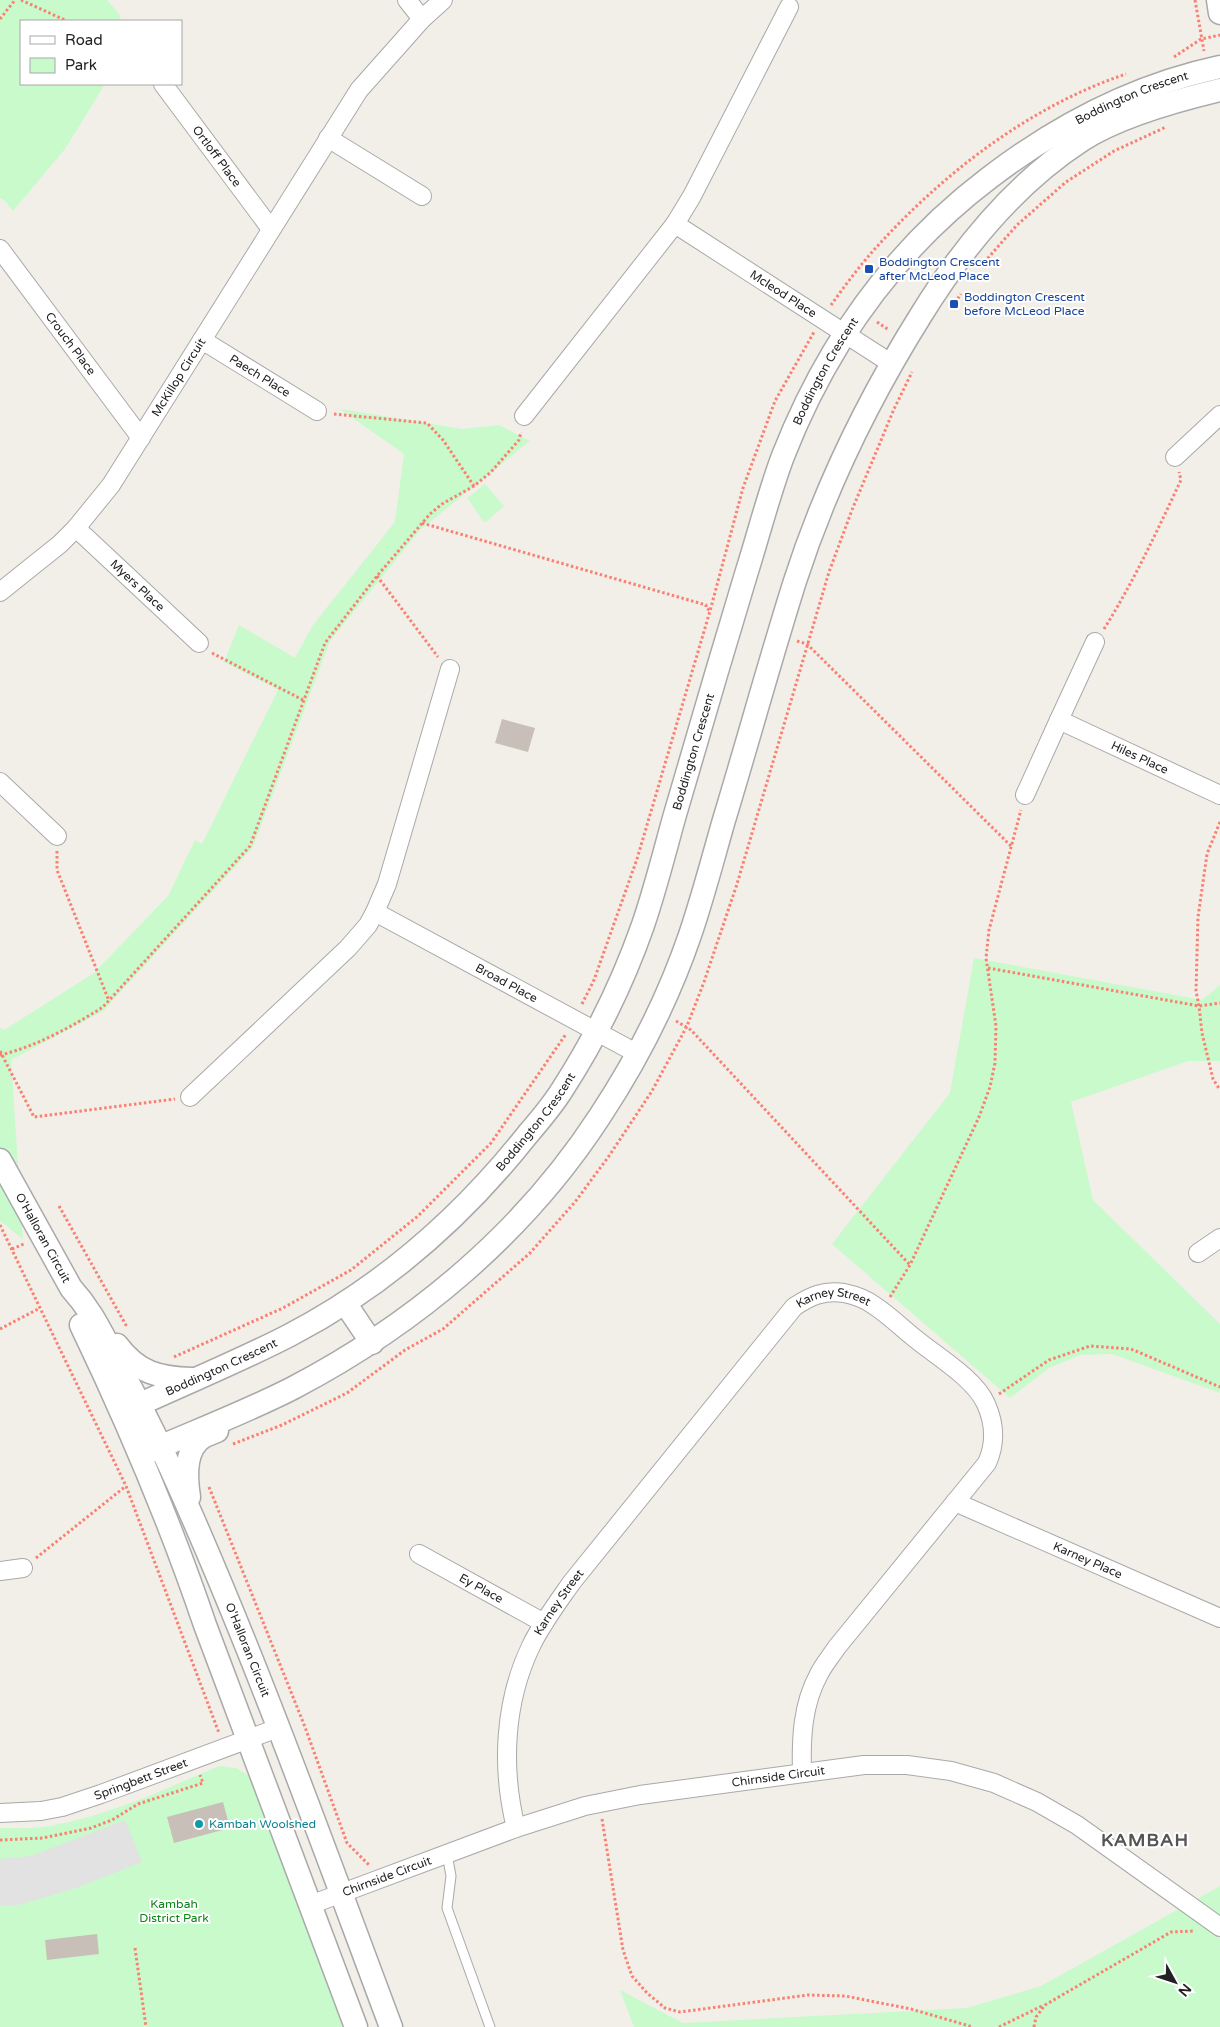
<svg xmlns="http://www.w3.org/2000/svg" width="1220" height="2027" viewBox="0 0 1220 2027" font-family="'Varela Round',sans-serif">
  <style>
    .park { fill: #c8facc }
    .parking { fill: #e2e2e2 }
    .building { fill: #c7bfb8 }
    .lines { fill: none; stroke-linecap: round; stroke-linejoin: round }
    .service-casing { stroke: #a9a9a9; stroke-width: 11 }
    .minor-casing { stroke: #a9a9a9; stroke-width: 20 }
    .tertiary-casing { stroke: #a9a9a9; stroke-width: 25 }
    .path { stroke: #fa8072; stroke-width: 3; stroke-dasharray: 2.5 2.5; stroke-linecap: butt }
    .service { stroke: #fff; stroke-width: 9 }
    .minor { stroke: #fff; stroke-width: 18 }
    .tertiary { stroke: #fff; stroke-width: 22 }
    .transit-dot { fill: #1a4fb4; stroke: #fff; stroke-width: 2 }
    .culture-dot { fill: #0f9aa8; stroke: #fff; stroke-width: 2 }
    .labels { text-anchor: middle; stroke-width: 4; stroke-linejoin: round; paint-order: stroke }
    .street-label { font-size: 12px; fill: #222; stroke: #fff }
    .transit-label { font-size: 12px; fill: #164399; stroke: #fff; text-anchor: start }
    .culture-label { font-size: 12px; fill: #0d838f; stroke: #fff; text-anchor: start }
    .park-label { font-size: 12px; fill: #0c8416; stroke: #fff }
    .district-label { font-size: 18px; font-weight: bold; letter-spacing: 1px; fill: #555; stroke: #fff }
  </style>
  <rect width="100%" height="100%" fill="#f2efe9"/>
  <path class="park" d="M 0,0 L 107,0 L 121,16 L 118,21 L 21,21 L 21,84 L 105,84 L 65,149 L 13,211 L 5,201 L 0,198 Z
    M 340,409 L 462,429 L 499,425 L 530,441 L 420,530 L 330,641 L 253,847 L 103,1011 L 11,1060 L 23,1239 L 0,1221 L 0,1028 L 4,1030 L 94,973 L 168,896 L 195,840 L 202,844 L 278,690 L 224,662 L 239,625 L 295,658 L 313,625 L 395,522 L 404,454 Z
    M 485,484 L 504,506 L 486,522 L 483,521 L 467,498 Z
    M 974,958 L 1202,1000 L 1220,985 L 1220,1061 L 1188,1061 L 1071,1102 L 1093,1200 L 1220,1324 L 1220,1393 L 1112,1354 L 1080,1355 L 1049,1368 L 1010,1398 L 832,1244 L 950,1093 Z
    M 219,1766 L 236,1768 L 249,1776 L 344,2027 L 0,2027 L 0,1828 C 17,1828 33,1829 50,1826 C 108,1816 165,1789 219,1766 Z
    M 1220,1886 L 1220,2027 L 634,2027 L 620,1990 L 683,2023 L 967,2008 L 1041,1986 Z"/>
  <path class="parking" d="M 125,1820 L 142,1862 L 76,1888 L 18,1905 L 0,1906 L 0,1859 L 31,1856 Z"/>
  <path class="building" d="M 502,719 L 535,728 L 528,752 L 495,743 Z
    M 223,1802 L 230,1828 L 174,1843 L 167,1817 Z
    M 97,1934 L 99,1954 L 47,1960 L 45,1940 Z"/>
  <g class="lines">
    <g class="service-casing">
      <path id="service" d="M 447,1854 L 451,1876 L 447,1908 L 490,2027"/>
    </g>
    <g class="minor-casing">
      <g id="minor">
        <path d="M 407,0 L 422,19"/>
        <path id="s1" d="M 789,7 L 692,196 L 675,224 L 892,364"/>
        <path id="s2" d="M 163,84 L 271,229"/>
        <path d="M 328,138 L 422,196"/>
        <path id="s3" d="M 0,249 L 141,438"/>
        <path id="s4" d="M 202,340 L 317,411"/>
        <path d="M 524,416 L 675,224"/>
        <path d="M 1175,457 L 1220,415"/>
        <path id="s5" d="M 76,528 L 199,643"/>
        <path id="s6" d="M 0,592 L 60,544 L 76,528 L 111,485 L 359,90 L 422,19 L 443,0"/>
        <path id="s7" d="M 1095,642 L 1059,720 L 1220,795"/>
        <path id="s8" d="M 450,669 L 387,884 L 375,912 L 638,1054"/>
        <path d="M 0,782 L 57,836"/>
        <path d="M 1025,795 L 1059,720"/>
        <path d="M 190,1097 L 348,948 L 368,925 L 375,912"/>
        <path d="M 1198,1253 L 1220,1238"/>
        <path id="s9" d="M 955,1502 L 1220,1618"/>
        <path id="s10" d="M 419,1554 L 544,1623"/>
        <path d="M 0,1571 L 23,1568"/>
        <path id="s11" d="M 0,1813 L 41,1811 L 62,1807 L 101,1794 L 278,1728"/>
        <path id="s12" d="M 516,1828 C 501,1768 504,1702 531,1646 C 542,1623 558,1602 572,1582 L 794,1307 C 810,1296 824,1290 844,1293 C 854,1295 867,1300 875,1306 C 890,1316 903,1329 917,1340 C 938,1357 975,1379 986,1404 C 995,1424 996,1443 987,1463 L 837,1647 C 831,1656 824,1664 819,1674 C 802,1705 801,1739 802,1773"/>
        <path id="s13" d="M 310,1905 L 516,1828 L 585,1806 L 640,1795 L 864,1765 L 907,1765 L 951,1771 L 994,1783 L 1037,1802 L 1077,1825 L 1220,1927"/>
      </g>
    </g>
    <g class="tertiary-casing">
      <g id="tertiary">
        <path d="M 1218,0 L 1220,13"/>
        <path id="s14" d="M 0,1160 L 71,1288 C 91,1310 100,1330 114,1356 C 136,1397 157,1437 176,1480 C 256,1658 322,1843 391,2027"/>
        <path d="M 345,1303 L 372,1343"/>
        <path d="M 81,1325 C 128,1423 170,1522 205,1625 L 356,2027"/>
        <path d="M 117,1345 C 138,1373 159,1378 192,1379"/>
        <path id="s15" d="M 123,1412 C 178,1386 236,1363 290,1335 C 384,1286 463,1216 528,1134 C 540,1120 552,1106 562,1090 C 595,1039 623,982 643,925 C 655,890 664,854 674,818 C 698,736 722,653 747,571 C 759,533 769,493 783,456 C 826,346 894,250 989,178 C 1057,126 1136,85 1220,67"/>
        <path d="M 141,1455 C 191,1433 244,1413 293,1388 C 415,1324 524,1233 600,1116 C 637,1060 668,999 690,935 C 703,897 713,858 724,820 C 748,741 770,660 795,581 C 825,488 869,398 921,315 C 963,247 1014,184 1082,140 C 1118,117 1178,100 1220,90"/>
        <path d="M 189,1497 C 186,1478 184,1449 203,1437 C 207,1435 212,1433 217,1431"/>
      </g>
    </g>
    <path class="path" d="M 21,0 L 67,21
      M 1195,0 L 1204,51
      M 0,19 L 15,0
      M 1174,57 L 1201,39 L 1220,35
      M 981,266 L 1017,225 L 1066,182 L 1114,151 L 1166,127
      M 831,305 C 844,287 858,268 873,251 C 941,175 1028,107 1126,74
      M 952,307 L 961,294
      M 877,322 L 889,330
      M 334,414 L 427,423 L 443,440 L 474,486
      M 422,523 L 706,605 L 706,608 L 711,611
      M 377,576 L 438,657
      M 1104,629 C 1134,581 1157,531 1181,480 L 1179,472
      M 797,641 L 807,644 L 1011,846
      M 212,653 L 303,700
      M 1220,822 L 1207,854 L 1198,917 L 1196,991 L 1199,1006 L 1202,1033 L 1213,1079 L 1220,1090
      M 57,851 L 57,870 L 109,1001
      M 988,968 L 1199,1006 L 1220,1003
      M 582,1004 L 594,980 L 637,859 L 710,611 L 743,488 L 775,401 L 814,332
      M 676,1021 L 691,1030 L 910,1265
      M 0,1051 L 34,1117 L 175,1099
      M 0,1055 C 35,1047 73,1026 103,1007 L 250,846 L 325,643 L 377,576 L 430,514 L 442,504 L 474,486 L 491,472 L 519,440 L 521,432
      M 59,1206 L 127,1327
      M 0,1225 L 126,1486 L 219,1733
      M 12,1249 L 24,1244
      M 890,1297 L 910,1265 L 979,1117 L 990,1087 L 995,1063 L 996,1026 L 986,958 L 989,930 L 1021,810
      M 0,1329 L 40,1308
      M 174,1357 L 283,1308 L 351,1270 L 418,1216 L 491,1143 L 566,1034
      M 999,1394 L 1049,1360 L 1090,1346 L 1131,1349 L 1220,1387
      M 233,1444 L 282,1425 L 347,1393 L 405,1350 L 443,1329 L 530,1253 L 575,1202 L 609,1156 L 652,1091 L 687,1026 L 704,982 L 737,884 L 829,572 L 852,510 L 894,409 L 912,372
      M 209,1487 L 305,1727 L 347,1843 L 369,1865
      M 36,1558 L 126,1486
      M 602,1819 L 623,1950 L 632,1976 L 647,1993 L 665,2008 L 680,2012 L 808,1995 L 845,1996 L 911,2009 L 973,2027
      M 0,1840 L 43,1838 L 91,1828 L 112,1820 L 138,1804 L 203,1783 L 200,1775
      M 135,1948 L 146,2027
      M 999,2027 L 1044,2005
      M 1034,2027 L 1036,2017 L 1045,2005 L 1171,1932 L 1194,1931"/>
    <use href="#service" class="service"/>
    <use href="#minor" class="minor"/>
    <use href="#tertiary" class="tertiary"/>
  </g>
  <g class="transit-dot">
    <rect x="864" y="264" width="10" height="10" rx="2.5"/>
    <rect x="949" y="299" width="10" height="10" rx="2.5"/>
  </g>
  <circle class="culture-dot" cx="199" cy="1824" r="5"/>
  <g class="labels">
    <g class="street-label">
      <text dy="4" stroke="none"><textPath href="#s15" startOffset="1742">Boddington Crescent</textPath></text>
      <text dy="4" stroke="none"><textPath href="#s2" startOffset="90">Ortloff Place</textPath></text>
      <text dy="4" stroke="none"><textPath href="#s1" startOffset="374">Mcleod Place</textPath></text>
      <text dy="4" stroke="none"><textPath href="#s3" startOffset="118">Crouch Place</textPath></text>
      <text dy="4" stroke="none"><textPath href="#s15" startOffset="1322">Boddington Crescent</textPath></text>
      <text dy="4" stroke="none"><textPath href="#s4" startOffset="68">Paech Place</textPath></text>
      <text dy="4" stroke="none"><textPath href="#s6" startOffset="282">McKillop Circuit</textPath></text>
      <text dy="4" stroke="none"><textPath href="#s5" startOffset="84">Myers Place</textPath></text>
      <text dy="4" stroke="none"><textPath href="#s15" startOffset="918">Boddington Crescent</textPath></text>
      <text dy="4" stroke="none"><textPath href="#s7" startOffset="175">Hiles Place</textPath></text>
      <text dy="4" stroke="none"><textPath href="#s8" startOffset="404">Broad Place</textPath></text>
      <text dy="4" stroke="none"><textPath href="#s15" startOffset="512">Boddington Crescent</textPath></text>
      <text dy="4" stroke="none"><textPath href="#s14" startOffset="89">O'Halloran Circuit</textPath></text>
      <text dy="4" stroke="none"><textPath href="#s12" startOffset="658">Karney Street</textPath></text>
      <text dy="4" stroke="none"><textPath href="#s15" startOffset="108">Boddington Crescent</textPath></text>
      <text dy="4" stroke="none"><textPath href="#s9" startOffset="145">Karney Place</textPath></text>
      <text dy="4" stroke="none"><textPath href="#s10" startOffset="71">Ey Place</textPath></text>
      <text dy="4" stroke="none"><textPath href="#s12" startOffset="238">Karney Street</textPath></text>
      <text dy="4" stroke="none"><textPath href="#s14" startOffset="550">O'Halloran Circuit</textPath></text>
      <text dy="4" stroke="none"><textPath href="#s13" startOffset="488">Chirnside Circuit</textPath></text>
      <text dy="4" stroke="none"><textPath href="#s11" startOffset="146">Springbett Street</textPath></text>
      <text dy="4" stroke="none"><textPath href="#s13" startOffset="82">Chirnside Circuit</textPath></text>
    </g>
    <g class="transit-label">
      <text x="879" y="266">Boddington Crescent<tspan x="879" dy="14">after McLeod Place</tspan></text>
      <text x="964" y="301">Boddington Crescent<tspan x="964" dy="14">before McLeod Place</tspan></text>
    </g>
    <g class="culture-label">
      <text x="209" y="1828">Kambah Woolshed</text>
    </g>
    <g class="park-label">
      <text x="174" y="1908">Kambah<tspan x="174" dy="14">District Park</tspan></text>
    </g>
    <g class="district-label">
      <text x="1145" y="1846">KAMBAH</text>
    </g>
  </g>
  <rect x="20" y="20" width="162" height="65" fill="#ffffff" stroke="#a7a7a7"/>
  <rect x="30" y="36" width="25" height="8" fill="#ffffff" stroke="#a7a7a7"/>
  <text x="65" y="45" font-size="15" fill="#222222">Road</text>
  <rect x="30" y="58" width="25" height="15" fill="#c8facc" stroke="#a7a7a7"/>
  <text x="65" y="70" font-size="15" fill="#222222">Park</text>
  <g transform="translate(1175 1982) rotate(130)" stroke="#ffffff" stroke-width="4" paint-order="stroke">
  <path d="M0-4L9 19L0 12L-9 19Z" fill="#222222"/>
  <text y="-8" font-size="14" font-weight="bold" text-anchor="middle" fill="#222222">N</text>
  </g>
</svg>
